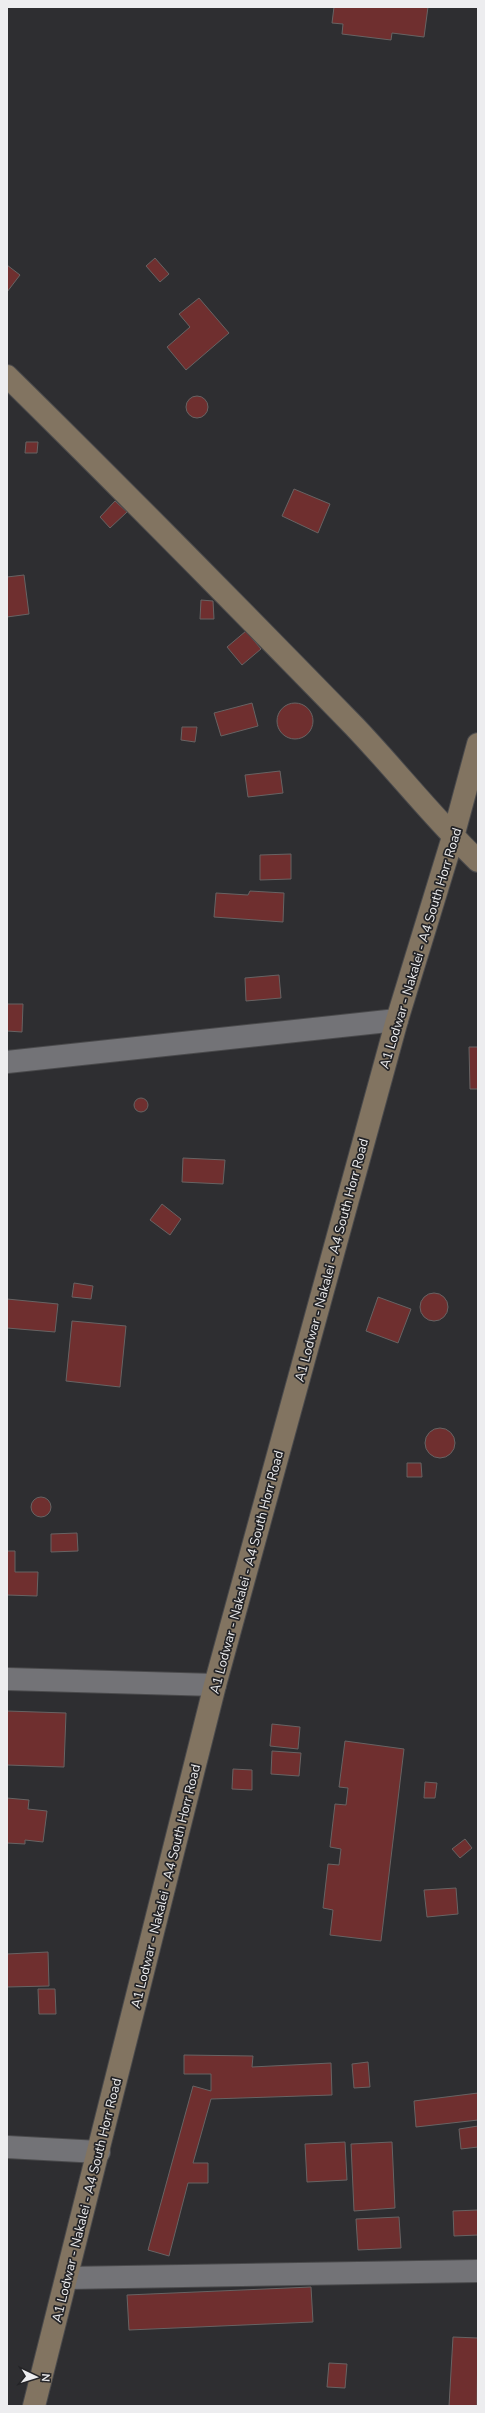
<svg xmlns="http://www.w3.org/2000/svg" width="485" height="2413" viewBox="0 0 485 2413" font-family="'Nunito Sans',sans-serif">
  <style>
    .building { fill: #6f2f2f; stroke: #676363 }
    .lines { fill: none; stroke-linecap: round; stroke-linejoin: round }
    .street-casing { stroke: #4a4a4c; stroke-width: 24 }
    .secondary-casing { stroke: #4a4a4c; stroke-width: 24 }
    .street { stroke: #737377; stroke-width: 22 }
    .secondary { stroke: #827461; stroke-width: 22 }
    .labels { text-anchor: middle; stroke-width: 3.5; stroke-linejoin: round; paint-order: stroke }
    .street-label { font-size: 13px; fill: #ededef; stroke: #242427 }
  </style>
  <rect width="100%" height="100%" fill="#2e2e31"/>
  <path class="building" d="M 334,7 L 428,7 L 424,37 L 392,33 L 391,40 L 342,34 L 343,24 L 332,23 Z
    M 155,258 L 169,274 L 160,282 L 146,266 Z
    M 7,265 L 20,275 L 7,292 Z
    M 199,298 L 229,333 L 186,370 L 167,347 L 190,327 L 179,314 Z
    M186 407a11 11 0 1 1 22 0a11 11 0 1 1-22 0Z
    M 26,442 L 38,442 L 37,453 L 25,453 Z
    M 294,489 L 330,504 L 318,533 L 282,516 Z
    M 115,501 L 127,512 L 110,528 L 100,517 Z
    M 24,575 L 29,614 L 7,617 L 7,577 Z
    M 201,600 L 213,601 L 214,619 L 200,619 Z
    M 246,631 L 261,649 L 242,665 L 227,647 Z
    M 252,703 L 258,726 L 221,736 L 214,713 Z
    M277 721a18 18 0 1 1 36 0a18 18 0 1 1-36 0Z
    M 182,727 L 197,727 L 195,742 L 181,740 Z
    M 280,771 L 283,793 L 248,797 L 245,775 Z
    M 291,854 L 291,879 L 260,880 L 260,855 Z
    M 250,891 L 284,893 L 283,922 L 214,917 L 216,893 L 248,895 Z
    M 279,975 L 281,998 L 246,1001 L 245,978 Z
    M 7,1004 L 23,1004 L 22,1032 L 7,1031 Z
    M 469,1047 L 478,1047 L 478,1089 L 470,1089 Z
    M134 1105a7 7 0 1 1 14 0a7 7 0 1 1-14 0Z
    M 183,1158 L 225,1160 L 223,1184 L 182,1182 Z
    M 162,1204 L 181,1219 L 170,1235 L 150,1220 Z
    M 74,1283 L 93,1286 L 91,1299 L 72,1297 Z
    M420 1307a14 14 0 1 1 28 0a14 14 0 1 1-28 0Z
    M 378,1297 L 411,1309 L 398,1343 L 366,1331 Z
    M 7,1299 L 58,1304 L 55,1332 L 7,1328 Z
    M 72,1321 L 126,1326 L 120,1387 L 66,1381 Z
    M425 1443a15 15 0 1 1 30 0a15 15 0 1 1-30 0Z
    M 407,1463 L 421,1463 L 422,1477 L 407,1477 Z
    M31 1507a10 10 0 1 1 20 0a10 10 0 1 1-20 0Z
    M 77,1533 L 78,1551 L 51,1552 L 51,1534 Z
    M 7,1551 L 15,1551 L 15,1572 L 38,1572 L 37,1596 L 7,1595 Z
    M 7,1711 L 66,1713 L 64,1767 L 7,1765 Z
    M 272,1724 L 300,1727 L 298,1749 L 270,1746 Z
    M 345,1741 L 404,1749 L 381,1941 L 330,1935 L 333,1910 L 323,1908 L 328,1864 L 339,1865 L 341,1849 L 330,1847 L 335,1804 L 346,1805 L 348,1788 L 339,1787 Z
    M 272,1751 L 301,1753 L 299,1776 L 271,1774 Z
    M 233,1769 L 252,1770 L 252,1790 L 232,1789 Z
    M 425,1782 L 437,1783 L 435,1798 L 424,1798 Z
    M 7,1798 L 29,1800 L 28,1809 L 47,1811 L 43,1842 L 25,1840 L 25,1844 L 7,1843 Z
    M 465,1839 L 472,1848 L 460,1858 L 452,1849 Z
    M 456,1888 L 458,1914 L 427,1917 L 424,1890 Z
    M 48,1952 L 49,1986 L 7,1987 L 7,1954 Z
    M 38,1989 L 55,1989 L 56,2014 L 39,2014 Z
    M 184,2055 L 253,2056 L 252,2067 L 331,2063 L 332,2095 L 211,2099 L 193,2163 L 208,2163 L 208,2183 L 188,2183 L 169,2256 L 148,2250 L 193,2086 L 211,2091 L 211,2074 L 184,2074 Z
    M 368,2062 L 370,2087 L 354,2088 L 352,2064 Z
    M 478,2093 L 478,2120 L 416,2127 L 414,2101 Z
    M 478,2126 L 478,2147 L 461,2149 L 459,2129 Z
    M 345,2142 L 347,2180 L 307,2182 L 305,2144 Z
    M 392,2142 L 395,2208 L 354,2211 L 351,2144 Z
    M 478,2210 L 478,2235 L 454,2236 L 453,2211 Z
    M 399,2217 L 401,2248 L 358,2250 L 356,2219 Z
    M 311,2287 L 313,2322 L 129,2330 L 127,2295 Z
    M 453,2337 L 478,2338 L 477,2406 L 449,2406 Z
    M 329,2363 L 347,2364 L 345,2388 L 327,2387 Z"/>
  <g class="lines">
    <g class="street-casing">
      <path id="street" d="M 7,1062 L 397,1020
        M 7,1679 L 215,1685
        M 7,2147 L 99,2152
        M 67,2278 L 478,2271"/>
    </g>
    <g class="secondary-casing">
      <path id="secondary" d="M 7,376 C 124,491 239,608 354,726 C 396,770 434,819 478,861
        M 34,2406 L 215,1685 L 397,1020 L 453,837 L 478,744"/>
    </g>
    <use href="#street" class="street"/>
    <use href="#secondary" class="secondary"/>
  </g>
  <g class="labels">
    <g class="street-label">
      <text transform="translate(420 948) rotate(-73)" y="5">A1 Lodwar - Nakalei - A4 South Horr Road</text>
      <text transform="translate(331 1260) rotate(-75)" y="5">A1 Lodwar - Nakalei - A4 South Horr Road</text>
      <text transform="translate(246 1572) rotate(-75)" y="5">A1 Lodwar - Nakalei - A4 South Horr Road</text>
      <text transform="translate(165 1886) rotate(-76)" y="5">A1 Lodwar - Nakalei - A4 South Horr Road</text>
      <text transform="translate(86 2200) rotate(-76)" y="5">A1 Lodwar - Nakalei - A4 South Horr Road</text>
    </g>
  </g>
  <rect width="485" height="2413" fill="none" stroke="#ededef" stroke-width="16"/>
  <g transform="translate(36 2377) rotate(94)" stroke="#242427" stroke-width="3" paint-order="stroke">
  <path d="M0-3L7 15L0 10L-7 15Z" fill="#ededef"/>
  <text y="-6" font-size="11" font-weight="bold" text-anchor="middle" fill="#ededef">N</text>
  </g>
</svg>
